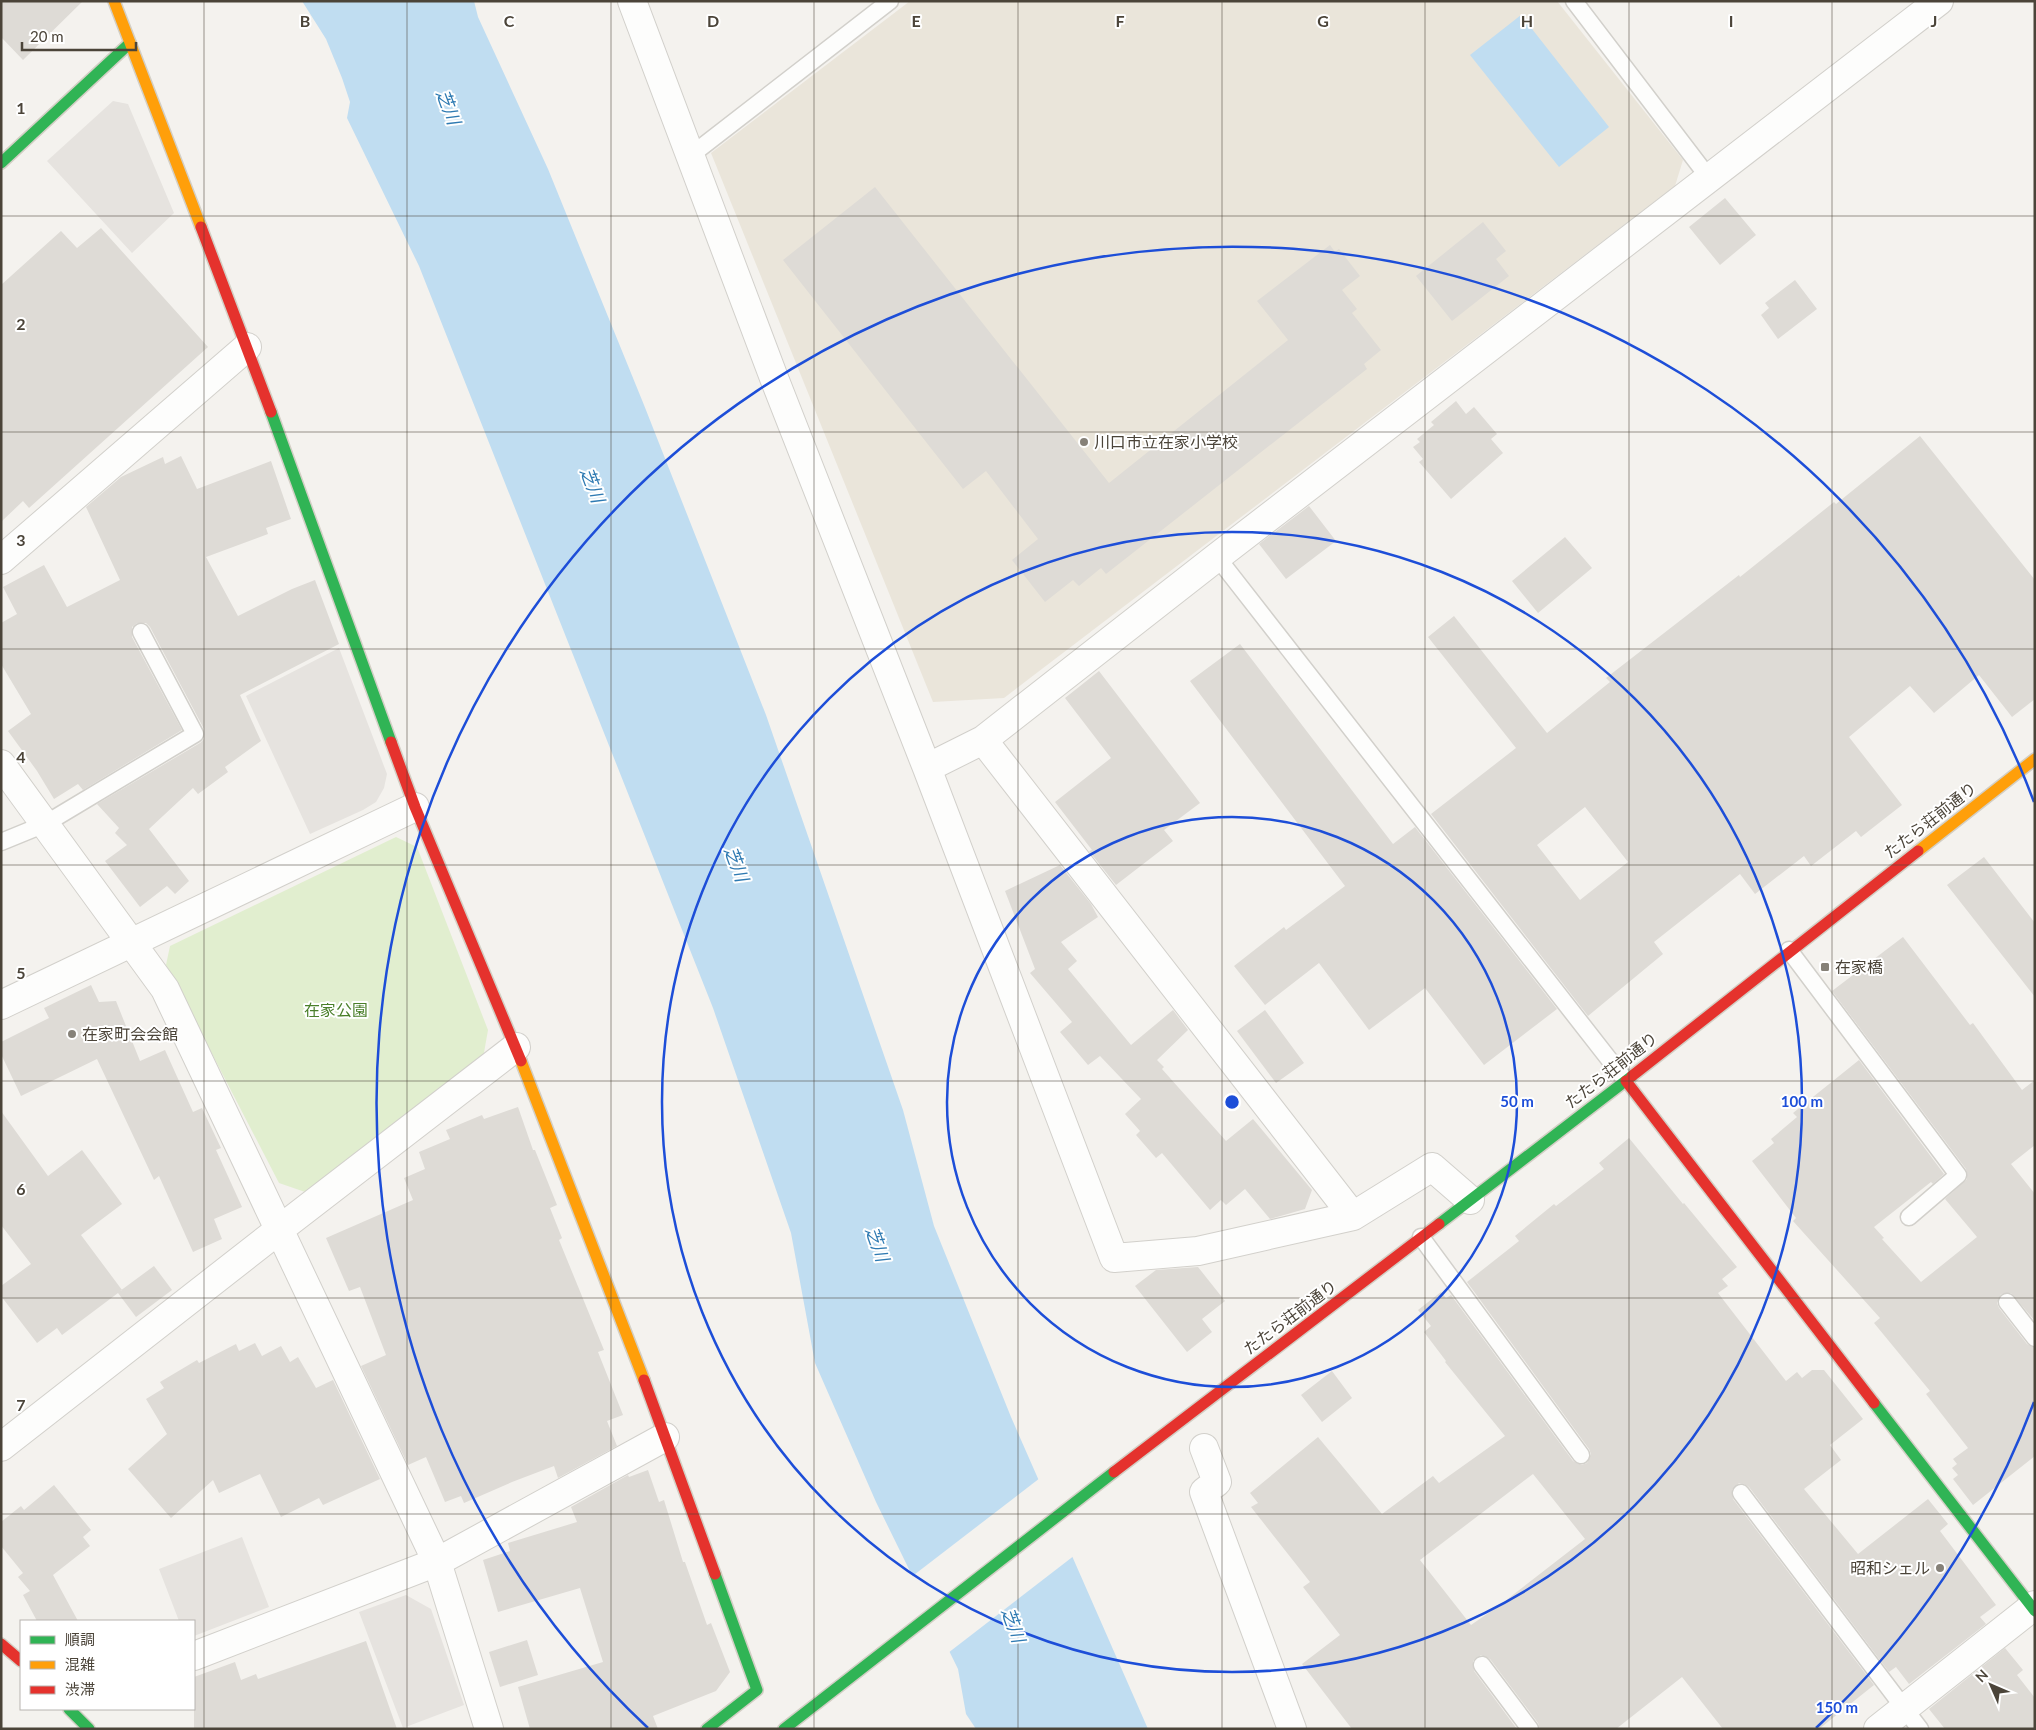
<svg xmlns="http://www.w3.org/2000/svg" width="2036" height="1730" viewBox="0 0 2036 1730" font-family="Lato,'Noto Sans JP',sans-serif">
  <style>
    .education { fill: #eae5da }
    .green { fill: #e1eecf }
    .parking { fill: #e6e3df }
    .water { fill: #c0ddf1 }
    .pier { fill: #f4f2ee }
    .building { fill: #dedbd6; fill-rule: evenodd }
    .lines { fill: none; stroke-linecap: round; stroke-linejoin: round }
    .lane-casing { stroke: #d2d0cb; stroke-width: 19 }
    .street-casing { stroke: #d2d0cb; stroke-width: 30 }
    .fast-casing { stroke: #d3cfc5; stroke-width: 14 }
    .slow-casing { stroke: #d3cfc5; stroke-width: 14 }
    .jam-casing { stroke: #d3cfc5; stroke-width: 14 }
    .lane { stroke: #fdfdfc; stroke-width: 16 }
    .street { stroke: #fdfdfc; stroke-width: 28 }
    .fast { stroke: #30b455; stroke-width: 11 }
    .slow { stroke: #ff9f0a; stroke-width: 11 }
    .jam { stroke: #e5322d; stroke-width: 11 }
    .grid { fill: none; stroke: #4b4439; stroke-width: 1; stroke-opacity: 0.55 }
    .ring { fill: none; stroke: #1d4ed8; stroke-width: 2.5 }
    .poi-dot { fill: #868178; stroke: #fff; stroke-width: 2 }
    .labels { text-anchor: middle; stroke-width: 4; stroke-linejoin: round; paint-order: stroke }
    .poi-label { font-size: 16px; fill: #4b4439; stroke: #fff; text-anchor: start }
    .street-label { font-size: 16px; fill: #4b4439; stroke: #fff }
    .park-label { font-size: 16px; fill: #4a7f2a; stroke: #fff }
    .water-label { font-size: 18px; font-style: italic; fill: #2e7ab2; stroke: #fff }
    .grid-label { font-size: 16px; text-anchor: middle; font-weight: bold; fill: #4b4439; stroke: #fff; stroke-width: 4; stroke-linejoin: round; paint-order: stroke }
    .centre { fill: #1d4ed8; stroke: #fff; stroke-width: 2.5 }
    .ring-label { font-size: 15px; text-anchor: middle; font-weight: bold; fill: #1d4ed8; stroke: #fff; stroke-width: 4; stroke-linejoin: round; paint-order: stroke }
  </style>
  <rect width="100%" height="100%" fill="#f4f2ee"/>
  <path class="education" d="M 910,1 L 1557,1 L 1683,160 L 1675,186 L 1004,698 L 933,702 L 711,153 Z"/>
  <path class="green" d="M 396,837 L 417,847 L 488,1030 L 482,1064 L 308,1193 L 279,1183 L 166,965 L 170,946 Z"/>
  <path class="parking" d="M 113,101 L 128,104 L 174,213 L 132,253 L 47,161 Z
    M 339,648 L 387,774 L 384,788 L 376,802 L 363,810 L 310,834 L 246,696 Z
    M 242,1537 L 269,1607 L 194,1636 L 194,1621 L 179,1621 L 159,1569 Z
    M 406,1595 L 431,1609 L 464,1705 L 403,1728 L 359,1612 Z"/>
  <path class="water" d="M 302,1 L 474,1 L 478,17 L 548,169 L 644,405 L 766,715 L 903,1110 L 934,1226 L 1011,1417 L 1148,1729 L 976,1729 L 966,1714 L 958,1669 L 876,1502 L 815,1363 L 791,1233 L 713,1008 L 419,266 L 347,118 L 350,102 L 342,78 L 326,39 Z
    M 1521,15 L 1609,127 L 1559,167 L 1470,55 Z"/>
  <path class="pier" d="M 1040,1478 L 1075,1555 L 948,1653 L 910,1578 Z"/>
  <path class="building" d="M 1,1 L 83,1 L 23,60 L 1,37 Z
    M 875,187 L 1109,483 L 1288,340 L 1257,301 L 1330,245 L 1335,252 L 1339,249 L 1360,276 L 1342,290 L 1357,309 L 1352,313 L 1381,350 L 1364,364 L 1367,369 L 1106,574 L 1101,568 L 1079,586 L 1073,580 L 1045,602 L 1012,560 L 1038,539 L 986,471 L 963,489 L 783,260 Z
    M 1725,198 L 1756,235 L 1720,265 L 1689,227 Z
    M 1483,222 L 1506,251 L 1496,259 L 1509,276 L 1452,321 L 1416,276 Z
    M 101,228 L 208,347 L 29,508 L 23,501 L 1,522 L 1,285 L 61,231 L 77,248 Z
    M 1795,280 L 1817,309 L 1778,339 L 1761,315 L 1769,308 L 1765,303 Z
    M 1456,401 L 1466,414 L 1474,407 L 1497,434 L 1491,439 L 1503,453 L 1451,499 L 1419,462 L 1423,459 L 1413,447 L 1420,442 L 1417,439 L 1434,425 L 1431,422 Z
    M 1920,436 L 2035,580 L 2035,699 L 2012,717 L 1979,675 L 1934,713 L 1910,686 L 1849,737 L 1902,805 L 1861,837 L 1856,831 L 1811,866 L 1804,856 L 1755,894 L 1740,874 L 1654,942 L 1663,954 L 1588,1016 L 1431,814 L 1516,748 L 1428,637 L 1454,616 L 1547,733 L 1610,682 L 1606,678 L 1739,575 L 1740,577 L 1834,502 L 1836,504 ZM 1585,807 L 1628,862 L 1580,900 L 1537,845 Z
    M 181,456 L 197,489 L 271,461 L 291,519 L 266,528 L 268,534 L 206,557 L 238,616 L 292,589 L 315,580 L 339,644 L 240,695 L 261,741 L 225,767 L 228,772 L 198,794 L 193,788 L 149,829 L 189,881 L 175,894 L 167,886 L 140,907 L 105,861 L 127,845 L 115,833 L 119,828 L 97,804 L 200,743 L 204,739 L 204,729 L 150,627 L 146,623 L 137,623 L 132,627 L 132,637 L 182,730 L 83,790 L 78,784 L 54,799 L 37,771 L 8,731 L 31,714 L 1,664 L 1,623 L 17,614 L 3,587 L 44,565 L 67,607 L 120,580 L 86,507 L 121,477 L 163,457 L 165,464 Z
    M 1309,506 L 1336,541 L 1286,579 L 1259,544 Z
    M 1565,537 L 1592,568 L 1538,613 L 1512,581 Z
    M 1240,644 L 1393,844 L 1415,827 L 1557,1009 L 1484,1065 L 1425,988 L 1369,1030 L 1319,963 L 1265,1005 L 1234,966 L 1284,927 L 1286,930 L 1345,886 L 1190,681 Z
    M 1099,671 L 1200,803 L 1164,830 L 1173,841 L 1116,885 L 1089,851 L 1092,850 L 1055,802 L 1111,758 L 1065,698 Z
    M 1984,857 L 2035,923 L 2035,997 L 1947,885 Z
    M 1060,865 L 1091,904 L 1098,917 L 1061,942 L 1077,961 L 1068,969 L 1131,1045 L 1173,1010 L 1188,1030 L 1157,1060 L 1164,1067 L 1162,1069 L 1226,1141 L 1253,1119 L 1312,1190 L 1305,1209 L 1270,1219 L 1245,1189 L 1226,1205 L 1221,1200 L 1210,1210 L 1162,1153 L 1156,1158 L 1136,1135 L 1140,1131 L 1125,1114 L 1141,1099 L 1100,1056 L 1088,1065 L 1060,1032 L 1072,1022 L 1030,973 L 1035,969 L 1005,891 Z
    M 1903,937 L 1970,1025 L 1973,1023 L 2022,1090 L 2035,1080 L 2035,1145 L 2011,1164 L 2035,1194 L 2035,1321 L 2011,1293 L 2001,1294 L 1997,1303 L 1999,1308 L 2027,1344 L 2035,1348 L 2035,1456 L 1973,1505 L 1953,1479 L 1958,1475 L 1952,1468 L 1957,1464 L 1953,1459 L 1968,1448 L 1926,1394 L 1930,1391 L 1874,1323 L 1880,1318 L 1793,1221 L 1796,1218 L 1752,1161 L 1774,1143 L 1771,1139 L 1797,1117 L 1793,1113 L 1859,1060 L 1944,1174 L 1933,1184 L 1931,1182 L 1874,1227 L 1884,1238 L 1882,1239 L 1921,1282 L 1977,1237 L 1945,1199 L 1967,1179 L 1966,1169 L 1832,991 Z
    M 91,985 L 99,1002 L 116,1001 L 140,1061 L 165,1050 L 193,1112 L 202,1108 L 221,1148 L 216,1150 L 242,1207 L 214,1219 L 222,1239 L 193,1252 L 159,1176 L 154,1180 L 97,1059 L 21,1096 L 1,1054 L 1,1042 L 49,1018 L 44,1008 Z
    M 1265,1010 L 1304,1063 L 1276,1083 L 1237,1031 Z
    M 518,1107 L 533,1150 L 535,1150 L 557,1205 L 550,1208 L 562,1238 L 559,1240 L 604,1350 L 598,1352 L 623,1415 L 607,1421 L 617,1446 L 558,1478 L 554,1466 L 512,1482 L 464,1503 L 461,1496 L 445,1502 L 426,1457 L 408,1465 L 361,1366 L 386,1355 L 360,1287 L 349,1291 L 326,1238 L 413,1200 L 404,1178 L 425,1169 L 419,1152 L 450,1139 L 446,1130 L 482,1115 L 484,1119 Z
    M 1,1111 L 48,1176 L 82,1150 L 122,1204 L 81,1235 L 122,1290 L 120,1291 L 154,1266 L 172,1290 L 136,1317 L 118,1293 L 62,1335 L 57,1328 L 37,1343 L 1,1296 L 1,1286 L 31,1264 L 1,1225 Z
    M 1629,1138 L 1683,1204 L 1684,1203 L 1737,1267 L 1722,1279 L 1728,1286 L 1718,1293 L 1786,1381 L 1797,1372 L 1802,1378 L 1812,1370 L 1824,1370 L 1863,1419 L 1830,1445 L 1841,1460 L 1804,1489 L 1858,1554 L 1928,1499 L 1948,1524 L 1940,1531 L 1996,1605 L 1980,1617 L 1986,1624 L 1909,1684 L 1896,1667 L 1889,1672 L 1749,1487 L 1744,1484 L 1739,1483 L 1732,1490 L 1733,1499 L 1874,1685 L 1819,1729 L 1723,1729 L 1682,1677 L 1616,1729 L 1540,1729 L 1538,1723 L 1490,1659 L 1481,1655 L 1473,1661 L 1474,1671 L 1517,1729 L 1352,1729 L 1302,1664 L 1340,1635 L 1303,1587 L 1310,1582 L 1251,1507 L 1258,1503 L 1250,1493 L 1318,1437 L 1382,1514 L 1433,1476 L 1439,1483 L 1505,1436 L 1445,1362 L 1446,1361 L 1424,1332 L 1431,1326 L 1418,1310 L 1441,1292 L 1446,1298 L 1451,1295 L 1573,1461 L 1582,1465 L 1587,1463 L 1591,1454 L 1589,1449 L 1467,1282 L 1519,1241 L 1515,1236 L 1554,1204 L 1556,1206 L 1604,1169 L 1599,1163 ZM 1533,1474 L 1585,1539 L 1500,1605 L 1471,1625 L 1420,1560 Z
    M 1198,1267 L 1225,1301 L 1202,1319 L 1212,1332 L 1187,1352 L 1135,1286 L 1156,1270 Z
    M 255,1343 L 262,1356 L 281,1346 L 290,1362 L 298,1357 L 316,1388 L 333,1380 L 380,1479 L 323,1505 L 319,1498 L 281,1517 L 260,1474 L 219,1493 L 213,1480 L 171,1518 L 128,1469 L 167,1434 L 146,1399 L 164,1388 L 160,1382 L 197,1360 L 199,1363 L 236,1344 L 239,1351 Z
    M 1332,1371 L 1352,1398 L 1322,1422 L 1301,1395 Z
    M 648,1470 L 659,1502 L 664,1500 L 683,1562 L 685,1562 L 707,1625 L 711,1623 L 730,1672 L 716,1691 L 653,1716 L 658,1729 L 530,1729 L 518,1687 L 603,1662 L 580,1588 L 498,1612 L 483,1560 L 510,1551 L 508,1543 L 577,1522 L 571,1507 L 628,1475 L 629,1477 Z
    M 54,1485 L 91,1530 L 83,1537 L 90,1546 L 53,1575 L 78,1621 L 37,1621 L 23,1595 L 30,1591 L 18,1577 L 23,1573 L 1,1546 L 1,1522 L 21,1506 L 24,1510 Z
    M 527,1640 L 538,1675 L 500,1687 L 489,1652 Z
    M 366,1641 L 397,1729 L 194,1729 L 194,1677 L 235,1662 L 241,1680 L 256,1674 L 258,1679 Z
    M 2005,1648 L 2023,1670 L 2017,1675 L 2035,1698 L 2035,1729 L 1945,1729 L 1929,1709 Z"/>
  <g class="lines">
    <g class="lane-casing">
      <path id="lane" d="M 1574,1 L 1709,178
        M 690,156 L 890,1
        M 1217,557 L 1626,1081
        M 1,842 L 45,824 L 195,734 L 141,632
        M 1789,950 L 1958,1175 L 1909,1217
        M 1421,1237 L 1581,1455
        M 2007,1302 L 2035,1338
        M 1741,1493 L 1920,1729
        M 1482,1665 L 1530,1729"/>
    </g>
    <g class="street-casing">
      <path id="street" d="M 632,1 L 774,378 L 927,768 L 1114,1258 L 1198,1251 L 1353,1216 L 1432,1167 L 1470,1200
        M 1,560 L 247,347
        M 983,740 L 1353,1216
        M 1,764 L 165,989 L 437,1562 L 489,1729
        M 927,768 L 983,740 L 1217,557 L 1939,1
        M 1,1005 L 415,807
        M 1,1447 L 280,1229 L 516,1047
        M 1204,1448 L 1217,1482 L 1204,1492 L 1292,1729
        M 194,1656 L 437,1562 L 665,1437
        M 1878,1729 L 2035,1605"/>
    </g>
    <g class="fast-casing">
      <path id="fast" d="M 1,163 L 130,43
        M 271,412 L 391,742
        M 1439,1224 L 1632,1076
        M 1874,1403 L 2035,1611
        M 69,1709 L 89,1729
        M 707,1729 L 757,1690 L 715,1574
        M 784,1729 L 1114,1472"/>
    </g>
    <g class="slow-casing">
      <path id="slow" d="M 114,1 L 201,227
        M 1918,851 L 2035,759
        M 521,1061 L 644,1380"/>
    </g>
    <g class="jam-casing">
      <path id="jam" d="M 201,227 L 271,412
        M 391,742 L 415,807 L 521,1061
        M 1632,1076 L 1918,851
        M 1626,1081 L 1874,1403
        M 644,1380 L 715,1574
        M 1114,1472 L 1439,1224
        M 1,1644 L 21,1661"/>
    </g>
    <use href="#lane" class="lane"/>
    <use href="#street" class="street"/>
    <use href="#fast" class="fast"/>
    <use href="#slow" class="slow"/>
    <use href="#jam" class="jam"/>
  </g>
  <path class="grid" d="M 204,1 L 204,1729M 407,1 L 407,1729M 611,1 L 611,1729M 814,1 L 814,1729M 1018,1 L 1018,1729M 1222,1 L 1222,1729M 1425,1 L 1425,1729M 1629,1 L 1629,1729M 1832,1 L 1832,1729M 1,216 L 2035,216M 1,432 L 2035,432M 1,649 L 2035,649M 1,865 L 2035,865M 1,1081 L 2035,1081M 1,1298 L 2035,1298M 1,1514 L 2035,1514"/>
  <g class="ring">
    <circle cx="1232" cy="1102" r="285"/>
    <circle cx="1232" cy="1102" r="570"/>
    <path d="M2034 1402A856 856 0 0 1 1816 1728M648 1728A856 856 0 1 1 2034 802"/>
  </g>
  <g class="poi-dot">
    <circle cx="1084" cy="442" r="5"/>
    <rect x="1820" y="962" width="10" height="10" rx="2.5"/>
    <circle cx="72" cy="1034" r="5"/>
    <circle cx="1940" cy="1568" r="5"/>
  </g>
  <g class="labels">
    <g class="poi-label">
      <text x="1094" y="448">川口市立在家小学校</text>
      <text x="1835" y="973">在家橋</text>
      <text x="82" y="1040">在家町会会館</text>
      <text x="1930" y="1574" text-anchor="end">昭和シェル</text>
    </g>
    <g class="street-label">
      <text transform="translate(1930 820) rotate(-38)" y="6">たたら荘前通り</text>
      <text transform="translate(1611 1070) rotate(-38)" y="6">たたら荘前通り</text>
      <text transform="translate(1290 1317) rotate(-37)" y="6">たたら荘前通り</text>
    </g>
    <g class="park-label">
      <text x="336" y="1016">在家公園</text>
    </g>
    <g class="water-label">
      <text transform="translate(448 107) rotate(69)" y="6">芝川</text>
      <text transform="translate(592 485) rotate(69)" y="6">芝川</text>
      <text transform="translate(736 864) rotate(69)" y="6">芝川</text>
      <text transform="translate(877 1244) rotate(70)" y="6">芝川</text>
      <text transform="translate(1013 1625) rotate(70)" y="6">芝川</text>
    </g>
  </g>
  <g class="grid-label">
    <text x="305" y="27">B</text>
    <text x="509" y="27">C</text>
    <text x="713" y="27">D</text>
    <text x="916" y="27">E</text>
    <text x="1120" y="27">F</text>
    <text x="1323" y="27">G</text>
    <text x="1527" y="27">H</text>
    <text x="1731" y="27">I</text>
    <text x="1934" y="27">J</text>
    <text x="21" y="114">1</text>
    <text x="21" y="330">2</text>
    <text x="21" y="546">3</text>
    <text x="21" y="763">4</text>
    <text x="21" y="979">5</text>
    <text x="21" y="1195">6</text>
    <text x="21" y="1411">7</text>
  </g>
  <circle cx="1232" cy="1102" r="8" class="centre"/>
  <g class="ring-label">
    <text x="1517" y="1107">50 m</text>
    <text x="1802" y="1107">100 m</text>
    <text x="1837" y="1713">150 m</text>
  </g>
  <rect width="2036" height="1730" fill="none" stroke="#4b4439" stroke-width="5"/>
  <rect x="20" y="1620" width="175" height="90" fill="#ffffff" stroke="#b7b4b0"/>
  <rect x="30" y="1636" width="25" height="8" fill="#30b455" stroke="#b7b4b0"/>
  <text x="65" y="1645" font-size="15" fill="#4b4439">順調</text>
  <rect x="30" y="1661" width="25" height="8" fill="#ff9f0a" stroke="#b7b4b0"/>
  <text x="65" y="1670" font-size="15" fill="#4b4439">混雑</text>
  <rect x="30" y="1686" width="25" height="8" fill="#e5322d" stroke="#b7b4b0"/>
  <text x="65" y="1695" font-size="15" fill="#4b4439">渋滞</text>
  <g transform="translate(1991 1685) rotate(315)" stroke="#ffffff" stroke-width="4" paint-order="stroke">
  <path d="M0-4L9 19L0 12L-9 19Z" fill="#4b4439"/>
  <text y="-8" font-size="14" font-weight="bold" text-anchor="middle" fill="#4b4439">N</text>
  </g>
  <path d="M22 42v8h114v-8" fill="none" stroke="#4b4439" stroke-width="2.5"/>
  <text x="30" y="42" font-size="15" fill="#4b4439" stroke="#ffffff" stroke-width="4" paint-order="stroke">20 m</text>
</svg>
